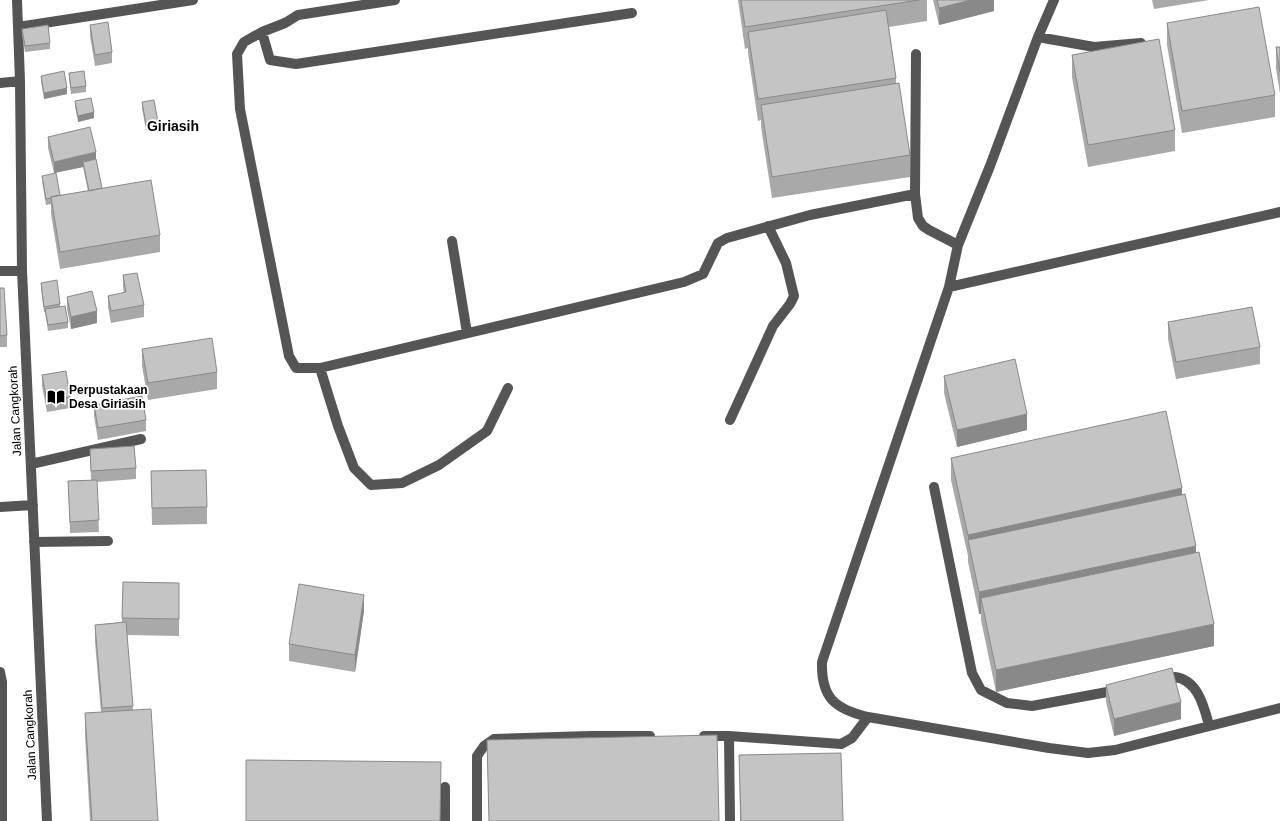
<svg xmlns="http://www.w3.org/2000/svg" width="1280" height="821" viewBox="0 0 1280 821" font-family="Arial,sans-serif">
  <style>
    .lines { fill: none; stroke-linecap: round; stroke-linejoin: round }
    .minor { stroke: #555; stroke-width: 10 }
    .wall { fill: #a9a9a9 }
    .shaded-wall { fill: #898989 }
    .building { fill: #c4c4c4; stroke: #898989 }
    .labels { text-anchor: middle; stroke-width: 3.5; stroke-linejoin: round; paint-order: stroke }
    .poi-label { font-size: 12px; font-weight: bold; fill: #000; stroke: #fff; text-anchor: start }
    .street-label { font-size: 12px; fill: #000; stroke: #fff }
    .quarter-label { font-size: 14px; font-weight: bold; fill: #000; stroke: #fff }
  </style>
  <rect width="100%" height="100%" fill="#fff"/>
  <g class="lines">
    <path class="minor" d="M 17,0 L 20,81 L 22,271 L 47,821
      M 395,0 L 298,15 L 285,23 L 262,32 L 244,42 L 237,54 L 240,109 L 289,356 L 296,368 L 320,368 L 684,282 L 703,274 L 718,243 L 727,238 L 810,215 L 915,194
      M 1054,0 L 1038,37 L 990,166 L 958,245 L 949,287 L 822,662 C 821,698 835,709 868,717 L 1049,748 L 1088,753 L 1115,750 L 1280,708
      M 18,27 L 193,0
      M 262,32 L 270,60 L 296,64 L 632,13
      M 1038,37 L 1094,47 L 1141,43
      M 916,54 L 915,194 L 918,218 L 923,226 L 929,230 L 958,245
      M 0,83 L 20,81
      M 452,241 L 467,333
      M 0,271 L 22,271
      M 949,287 L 1280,212
      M 320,368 L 338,426 L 354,468 L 371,485 L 402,483 L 439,465 L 487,431 L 508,388
      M 730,420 L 773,326 L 790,304 L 794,296 L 786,263 L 768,226
      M 31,464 L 141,439
      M 934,487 L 972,673 L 981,690 L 1007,703 L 1032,706 L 1118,690
      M 0,507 L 33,505
      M 34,542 L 108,541
      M 0,672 L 2,682 L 2,821
      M 1163,680 C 1166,679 1171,677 1175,677 C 1198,680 1204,707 1209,725
      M 704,736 L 729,736 L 841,744 L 852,738 L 868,717
      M 729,736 L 730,821
      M 445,787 L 445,821
      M 477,821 L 477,756 L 484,746 L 494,739 L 590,736 L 650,736"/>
  </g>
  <path class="wall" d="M 738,0 L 927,0 L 927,21 L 889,27 L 896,78 L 896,84 L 910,155 L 910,177 L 772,198 L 761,127 L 761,120 L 758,121 L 748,53 L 748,48 L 745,49 Z
    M 933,0 L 994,0 L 994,11 L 939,25 Z
    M 1152,0 L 1209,0 L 1154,9 Z
    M 1167,23 L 1275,95 L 1275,117 L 1182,133 L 1167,45 Z
    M 90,25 L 112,52 L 112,63 L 95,66 L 90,36 Z
    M 22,29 L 50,43 L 50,49 L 25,52 L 22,35 Z
    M 1276,47 L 1280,47 L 1280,94 L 1276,69 Z
    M 1072,55 L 1175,130 L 1175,151 L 1088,167 L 1072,77 Z
    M 69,73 L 86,86 L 86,92 L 71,94 L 69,79 Z
    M 41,76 L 67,94 L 44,99 L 41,82 Z
    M 75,101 L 94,118 L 78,122 L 75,107 Z
    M 142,102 L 158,122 L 158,128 L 146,130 L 142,108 Z
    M 48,137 L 96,159 L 102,188 L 160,235 L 160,252 L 60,269 L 51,214 L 51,204 L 46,205 L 42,181 L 42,176 L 60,195 L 88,191 L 83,167 L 54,173 L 48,148 Z
    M 123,275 L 144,305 L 144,317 L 111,323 L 108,307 L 108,296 L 124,293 L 123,287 Z
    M 41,283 L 60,304 L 60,306 L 68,322 L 68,328 L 48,331 L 45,312 L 44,312 L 41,289 Z
    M 0,288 L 7,335 L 7,347 L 0,347 Z
    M 67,297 L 97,323 L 71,329 L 67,309 Z
    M 1168,322 L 1260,347 L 1260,364 L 1176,379 L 1168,339 Z
    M 142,349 L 217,372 L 217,389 L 148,400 L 142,366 Z
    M 42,375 L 70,397 L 70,408 L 47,412 L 42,386 Z
    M 944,376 L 1027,430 L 957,447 L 944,393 Z
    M 94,405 L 146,420 L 146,431 L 98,440 L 94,416 Z
    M 90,449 L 136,468 L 136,479 L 97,482 L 99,532 L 70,533 L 68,481 L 91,480 Z
    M 951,458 L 1182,494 L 1196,553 L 1214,646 L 996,692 L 981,620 L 981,614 L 979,614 L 968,562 L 968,556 L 951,480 Z
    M 151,471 L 207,507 L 207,524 L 152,525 Z
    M 123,582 L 179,583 L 179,636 L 127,635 L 133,710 L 158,821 L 90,821 L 85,735 L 85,713 L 101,712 L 95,642 L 95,625 L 122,622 Z
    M 364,611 L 355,672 L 289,661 L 289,644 Z
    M 1106,685 L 1181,719 L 1114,736 L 1106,702 Z
    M 487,740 L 719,821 L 489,821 Z
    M 739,755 L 843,821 L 740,821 Z"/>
  <path class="shaded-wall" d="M 971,0 L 994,0 L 994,11 L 939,25 L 939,8 Z
    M 67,88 L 67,94 L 44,99 L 44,93 Z
    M 94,112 L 94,118 L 78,122 L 78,116 Z
    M 96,152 L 96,164 L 83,162 L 83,167 L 54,173 L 54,162 Z
    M 97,311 L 97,323 L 71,329 L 71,317 Z
    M 1027,414 L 1027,430 L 957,447 L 957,430 Z
    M 1182,488 L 1182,510 L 968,540 L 968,556 L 968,535 Z
    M 1196,546 L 1196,568 L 981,598 L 981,614 L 979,614 L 979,592 Z
    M 364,595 L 364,611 L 355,672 L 355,655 Z
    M 1214,624 L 1214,646 L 996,692 L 996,670 Z
    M 1181,702 L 1181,719 L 1114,736 L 1114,719 Z"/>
  <path class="building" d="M 741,0 L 919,0 L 745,27 Z
    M 937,0 L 971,0 L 939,8 Z
    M 1259,7 L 1275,95 L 1182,111 L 1167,23 Z
    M 886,10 L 896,78 L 758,99 L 748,32 Z
    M 108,22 L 112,52 L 95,55 L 90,25 Z
    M 48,25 L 50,43 L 25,46 L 22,29 Z
    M 1159,39 L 1175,130 L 1088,145 L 1072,55 Z
    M 1276,47 L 1280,47 L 1280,72 Z
    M 64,71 L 67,88 L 44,93 L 41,76 Z
    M 84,71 L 86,86 L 71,88 L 69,73 Z
    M 899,83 L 910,155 L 772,177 L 761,105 Z
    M 91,98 L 94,112 L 78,116 L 75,101 Z
    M 154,100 L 158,122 L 146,124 L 142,102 Z
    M 90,127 L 96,152 L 54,162 L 48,137 Z
    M 96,159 L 102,188 L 89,191 L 83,162 Z
    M 56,173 L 60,195 L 51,197 L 51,198 L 46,199 L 42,176 Z
    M 151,180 L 160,235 L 60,252 L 51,197 Z
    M 137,273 L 144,305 L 111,311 L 108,296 L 126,292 L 123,275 Z
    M 57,280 L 60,304 L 44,307 L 41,283 Z
    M 0,288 L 4,288 L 7,335 L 0,336 Z
    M 92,291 L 97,311 L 71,317 L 67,297 Z
    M 65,306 L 68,322 L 48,325 L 45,309 Z
    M 1252,307 L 1260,347 L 1176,362 L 1168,322 Z
    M 212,338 L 217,372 L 148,383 L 142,349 Z
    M 1015,359 L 1027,414 L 957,430 L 944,376 Z
    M 66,371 L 70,397 L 47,401 L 42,375 Z
    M 142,396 L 146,420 L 98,428 L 94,405 Z
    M 1166,411 L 1182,488 L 968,535 L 951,458 Z
    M 134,446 L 136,468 L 91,471 L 90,449 Z
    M 206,470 L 207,507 L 152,508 L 151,471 Z
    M 97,480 L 99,520 L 70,522 L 68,481 Z
    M 1185,494 L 1196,546 L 979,592 L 968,540 Z
    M 1199,552 L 1214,624 L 996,670 L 981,598 Z
    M 123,582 L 179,583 L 179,619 L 122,618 Z
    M 299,584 L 364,595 L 355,655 L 289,644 Z
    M 126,622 L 133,706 L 102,708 L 95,625 Z
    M 1172,668 L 1181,702 L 1114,719 L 1106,685 Z
    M 151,709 L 158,821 L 92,821 L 85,713 Z
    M 717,735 L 719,821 L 489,821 L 487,740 Z
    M 841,753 L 843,821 L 741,821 L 739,755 Z
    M 246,760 L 441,762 L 440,821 L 246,821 Z"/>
  <defs>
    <g id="library-bare" transform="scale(1.38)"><path d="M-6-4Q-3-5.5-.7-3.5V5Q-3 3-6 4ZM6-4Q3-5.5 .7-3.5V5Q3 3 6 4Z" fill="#000" stroke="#fff" stroke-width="2.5" paint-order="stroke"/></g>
  </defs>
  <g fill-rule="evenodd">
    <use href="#library-bare" x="56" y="397"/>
  </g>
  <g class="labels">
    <g class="poi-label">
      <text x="69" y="394">Perpustakaan<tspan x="69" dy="14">Desa Giriasih</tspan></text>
    </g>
    <g class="street-label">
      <text transform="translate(15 411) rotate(-93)" y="4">Jalan Cangkorah</text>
      <text transform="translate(30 735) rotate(-93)" y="4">Jalan Cangkorah</text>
    </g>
    <g class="quarter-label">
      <text x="173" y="131">Giriasih</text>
    </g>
  </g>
</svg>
